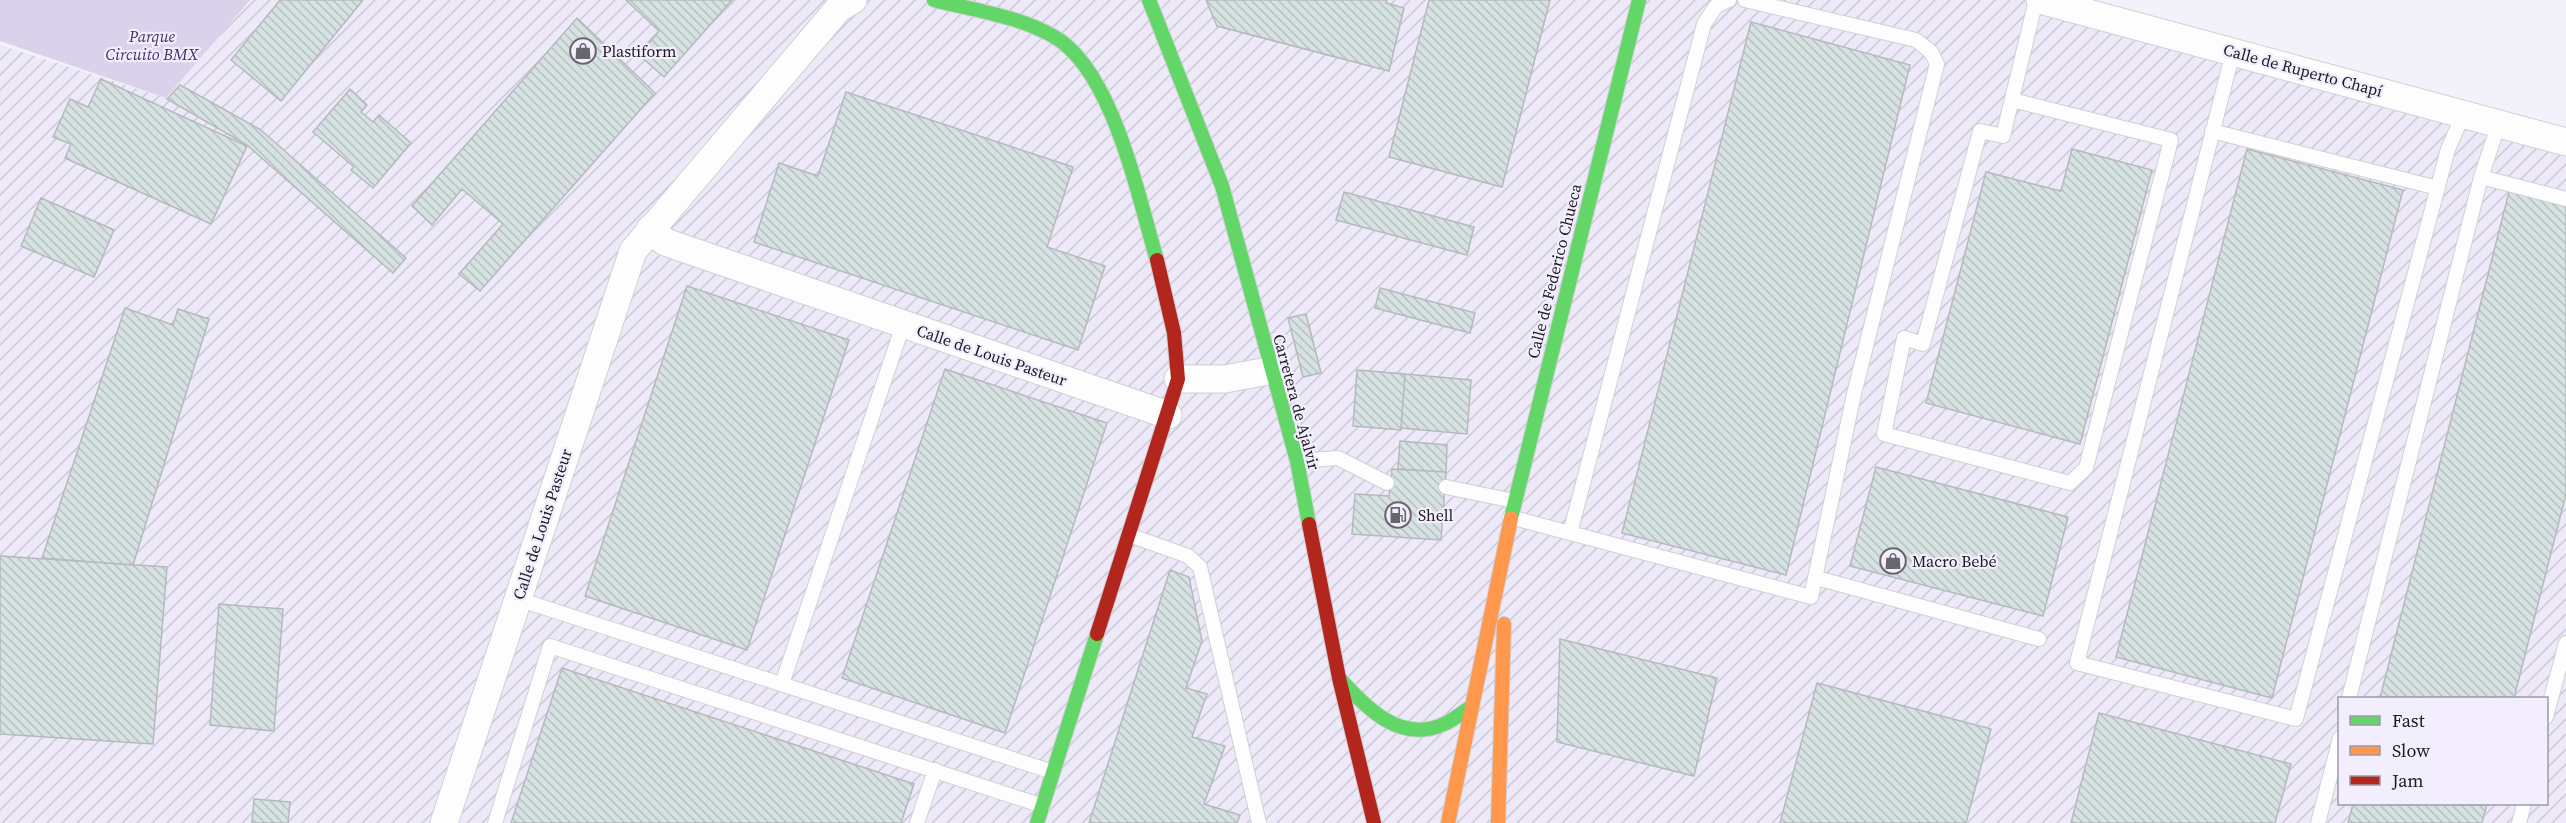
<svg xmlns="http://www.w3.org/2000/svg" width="2566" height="823" viewBox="0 0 2566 823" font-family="'Source Serif 4',serif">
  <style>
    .industrial { fill: url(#industrial-furrows); fill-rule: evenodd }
    .park { fill: #d9d2ea }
    .building { fill: url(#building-back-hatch); stroke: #b6b9bc; stroke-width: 1.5 }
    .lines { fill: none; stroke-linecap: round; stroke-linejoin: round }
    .lane-casing { stroke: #d0cfd5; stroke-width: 16 }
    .street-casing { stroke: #d0cfd5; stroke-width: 29 }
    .fast-casing { stroke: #d0cfd5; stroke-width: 16 }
    .slow-casing { stroke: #d0cfd5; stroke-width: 16 }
    .jam-casing { stroke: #d0cfd5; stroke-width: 16 }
    .lane { stroke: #fdfdfe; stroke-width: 14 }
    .street { stroke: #fdfdfe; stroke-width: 27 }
    .fast { stroke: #63d668; stroke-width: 14 }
    .slow { stroke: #ff974d; stroke-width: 14 }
    .jam { stroke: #b3261e; stroke-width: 14 }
    .labels { text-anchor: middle; stroke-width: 4.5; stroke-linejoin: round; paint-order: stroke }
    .park-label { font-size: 16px; font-style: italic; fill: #463069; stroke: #f2eefd }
    .poi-label { font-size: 16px; fill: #1d1b21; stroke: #f2eefd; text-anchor: start }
    .street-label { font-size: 16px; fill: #1d1b21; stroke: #f2eefd }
  </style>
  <defs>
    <pattern id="industrial-furrows" width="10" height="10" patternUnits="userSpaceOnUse" patternTransform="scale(1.5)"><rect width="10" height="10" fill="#ede9f9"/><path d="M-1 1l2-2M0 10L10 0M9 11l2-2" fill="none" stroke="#cbc7d5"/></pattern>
    <pattern id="building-back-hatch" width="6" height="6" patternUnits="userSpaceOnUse" patternTransform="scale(1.5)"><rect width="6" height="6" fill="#d6e2e1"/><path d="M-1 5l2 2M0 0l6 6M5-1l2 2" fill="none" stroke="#b7c1c1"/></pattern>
  </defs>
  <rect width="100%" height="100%" fill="#f3f2fa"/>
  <path class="industrial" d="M 250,0 L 2040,0 L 2566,142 L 2566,823 L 0,823 L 0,45 L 166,98 ZM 2340,698 L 2546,698 L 2546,804 L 2340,804 Z"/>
  <path class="park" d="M 0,0 L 250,0 L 166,98 L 0,41 Z"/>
  <path class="building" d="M 280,0 L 363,0 L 281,101 L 231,60 Z
    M 626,0 L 732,0 L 664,77 L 639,55 L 659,31 Z
    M 1206,0 L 1387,0 L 1386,3 L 1404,8 L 1389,71 L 1217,26 Z
    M 1429,0 L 1550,0 L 1502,187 L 1389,157 Z
    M 577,18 L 655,93 L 480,291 L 459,274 L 503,224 L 462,189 L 432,225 L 412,206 Z
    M 1751,22 L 1910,65 L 1786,575 L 1622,533 Z
    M 101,79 L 247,146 L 211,224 L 65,158 L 71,144 L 53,137 L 70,99 L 88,107 Z
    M 180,85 L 261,130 L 406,258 L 393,273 L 247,145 L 167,99 Z
    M 350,89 L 367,105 L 361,112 L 373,122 L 379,115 L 411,143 L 373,188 L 351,170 L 354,167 L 313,132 Z
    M 846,92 L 1073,167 L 1047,247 L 1105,266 L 1078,350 L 754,242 L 779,163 L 818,176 Z
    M 2072,149 L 2152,170 L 2080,444 L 1926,403 L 1986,172 L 2061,191 Z
    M 2247,149 L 2403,190 L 2272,698 L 2116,657 Z
    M 2510,188 L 2566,202 L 2566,494 L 2514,698 L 2380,698 Z
    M 1344,192 L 1474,227 L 1467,255 L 1336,220 Z
    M 41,198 L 114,230 L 94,277 L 21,246 Z
    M 687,286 L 849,340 L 747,650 L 585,596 Z
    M 1380,288 L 1475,313 L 1470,333 L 1375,308 Z
    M 125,308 L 173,325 L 178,309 L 209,319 L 133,565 L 42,558 Z
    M 1306,314 L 1321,373 L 1303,377 L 1288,318 Z
    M 945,369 L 1107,423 L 1005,733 L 842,678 Z
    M 1357,370 L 1405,374 L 1401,430 L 1353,426 Z
    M 1405,374 L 1471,380 L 1467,434 L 1401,428 Z
    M 1400,441 L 1447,445 L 1446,472 L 1398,469 Z
    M 1876,467 L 2068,517 L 2043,616 L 1850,566 Z
    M 1392,469 L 1446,472 L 1441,540 L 1352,534 L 1355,494 L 1389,496 Z
    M 0,556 L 167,567 L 153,744 L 0,734 Z
    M 1170,570 L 1189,577 L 1202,641 L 1186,688 L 1207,694 L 1192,737 L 1225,746 L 1204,804 L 1240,815 L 1237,823 L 1089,823 Z
    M 219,604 L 283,609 L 274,731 L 210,725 Z
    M 1560,639 L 1717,678 L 1694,776 L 1557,742 Z
    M 562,668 L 914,784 L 901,823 L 511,823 Z
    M 1817,683 L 1991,729 L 1966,823 L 1780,823 Z
    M 2099,713 L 2291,764 L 2275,823 L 2071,823 Z
    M 254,799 L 290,802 L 288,823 L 252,823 Z
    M 2353,804 L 2487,804 L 2482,823 L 2348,823 Z"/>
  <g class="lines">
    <g class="lane-casing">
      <path id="lane" d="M 2233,52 L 2077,663 L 2296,719 L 2448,149 L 2464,113
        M 2012,100 L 2171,140 L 2086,468 L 2070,483 L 1884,434 L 1904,338 L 1923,344 L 1980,131 L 2003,136 L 2036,0
        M 2212,131 L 2438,188
        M 2481,177 L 2566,199
        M 1297,461 L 1338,458 L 1387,483
        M 1446,487 L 1514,501
        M 1510,517 L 1811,597 L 1854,394 L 1937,64 L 1931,52 L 1916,40 L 1745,0
        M 1570,533 L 1704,24 L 1716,6 L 1729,0
        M 1129,535 L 1188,556 L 1200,567 L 1259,823
        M 1817,578 L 2039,639
        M 518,599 L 1053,772
        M 782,684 L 903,325
        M 2349,698 L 2481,177 L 2499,123
        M 2546,717 L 2566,643
        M 495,823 L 550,646 L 1043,806
        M 917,823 L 935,770
        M 2318,823 L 2340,738
        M 2519,823 L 2524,804"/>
    </g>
    <g class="street-casing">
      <path id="street" d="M 2040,0 L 2566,142
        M 650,229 L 665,242 L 1168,415
        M 1178,379 L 1225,379 L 1273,370
        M 444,823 L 633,251 L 838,9 L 853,0"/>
    </g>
    <g class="fast-casing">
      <path id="fast" d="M 934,0 C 973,10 1018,16 1053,36 C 1113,69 1138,197 1157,260
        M 1149,0 L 1222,186 L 1297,461 L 1309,524
        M 1511,518 L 1639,0
        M 1340,679 C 1366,708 1401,744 1444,724 C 1454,720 1463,712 1472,706
        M 1037,823 L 1097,634"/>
    </g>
    <g class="slow-casing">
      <path id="slow" d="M 1448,823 L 1511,518
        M 1498,823 L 1504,624"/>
    </g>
    <g class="jam-casing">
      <path id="jam" d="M 1309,524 L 1339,678 L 1374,823
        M 1097,634 L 1178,379 L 1174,333 L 1157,260"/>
    </g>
    <use href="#lane" class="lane"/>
    <use href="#street" class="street"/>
    <use href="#fast" class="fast"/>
    <use href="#slow" class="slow"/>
    <use href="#jam" class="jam"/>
  </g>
  <defs>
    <g id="shop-ring" transform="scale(1.35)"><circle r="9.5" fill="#f2eefd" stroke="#68666d" stroke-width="1.5"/><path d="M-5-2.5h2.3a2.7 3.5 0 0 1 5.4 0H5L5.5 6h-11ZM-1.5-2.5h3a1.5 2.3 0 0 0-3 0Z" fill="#68666d"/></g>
    <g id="fuel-ring" transform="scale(1.35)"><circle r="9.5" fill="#f2eefd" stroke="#68666d" stroke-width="1.5"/><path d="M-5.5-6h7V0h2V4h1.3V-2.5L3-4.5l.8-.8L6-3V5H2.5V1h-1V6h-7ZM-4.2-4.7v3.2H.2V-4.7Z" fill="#68666d"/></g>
  </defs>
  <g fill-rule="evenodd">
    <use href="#shop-ring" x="583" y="51"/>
    <use href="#fuel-ring" x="1398" y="515"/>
    <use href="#shop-ring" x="1893" y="561"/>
  </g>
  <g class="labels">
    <g class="park-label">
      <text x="152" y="42">Parque<tspan x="152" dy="18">Circuito BMX</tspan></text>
    </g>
    <g class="poi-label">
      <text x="602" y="57">Plastiform</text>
      <text x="1418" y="521">Shell</text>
      <text x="1912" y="567">Macro Bebé</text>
    </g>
    <g class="street-label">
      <text transform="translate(2303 70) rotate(15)" y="6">Calle de Ruperto Chapí</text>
      <text transform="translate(1554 271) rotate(-76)" y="6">Calle de Federico Chueca</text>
      <text transform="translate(992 355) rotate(19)" y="6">Calle de Louis Pasteur</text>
      <text transform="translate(1297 402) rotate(75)" y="6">Carretera de Ajalvir</text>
      <text transform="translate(542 524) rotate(-72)" y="6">Calle de Louis Pasteur</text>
    </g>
  </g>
  <rect x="2338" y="697" width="210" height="108" fill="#f2eefd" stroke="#9d9aa5" stroke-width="1.5"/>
  <rect x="2350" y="716" width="30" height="9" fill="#63d668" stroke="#9d9aa5" stroke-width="1.5"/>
  <text x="2392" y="727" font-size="18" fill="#1d1b21">Fast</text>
  <rect x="2350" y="746" width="30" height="9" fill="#ff974d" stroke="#9d9aa5" stroke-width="1.5"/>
  <text x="2392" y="757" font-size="18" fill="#1d1b21">Slow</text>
  <rect x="2350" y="776" width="30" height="9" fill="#b3261e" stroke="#9d9aa5" stroke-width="1.5"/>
  <text x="2392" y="787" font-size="18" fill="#1d1b21">Jam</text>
</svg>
